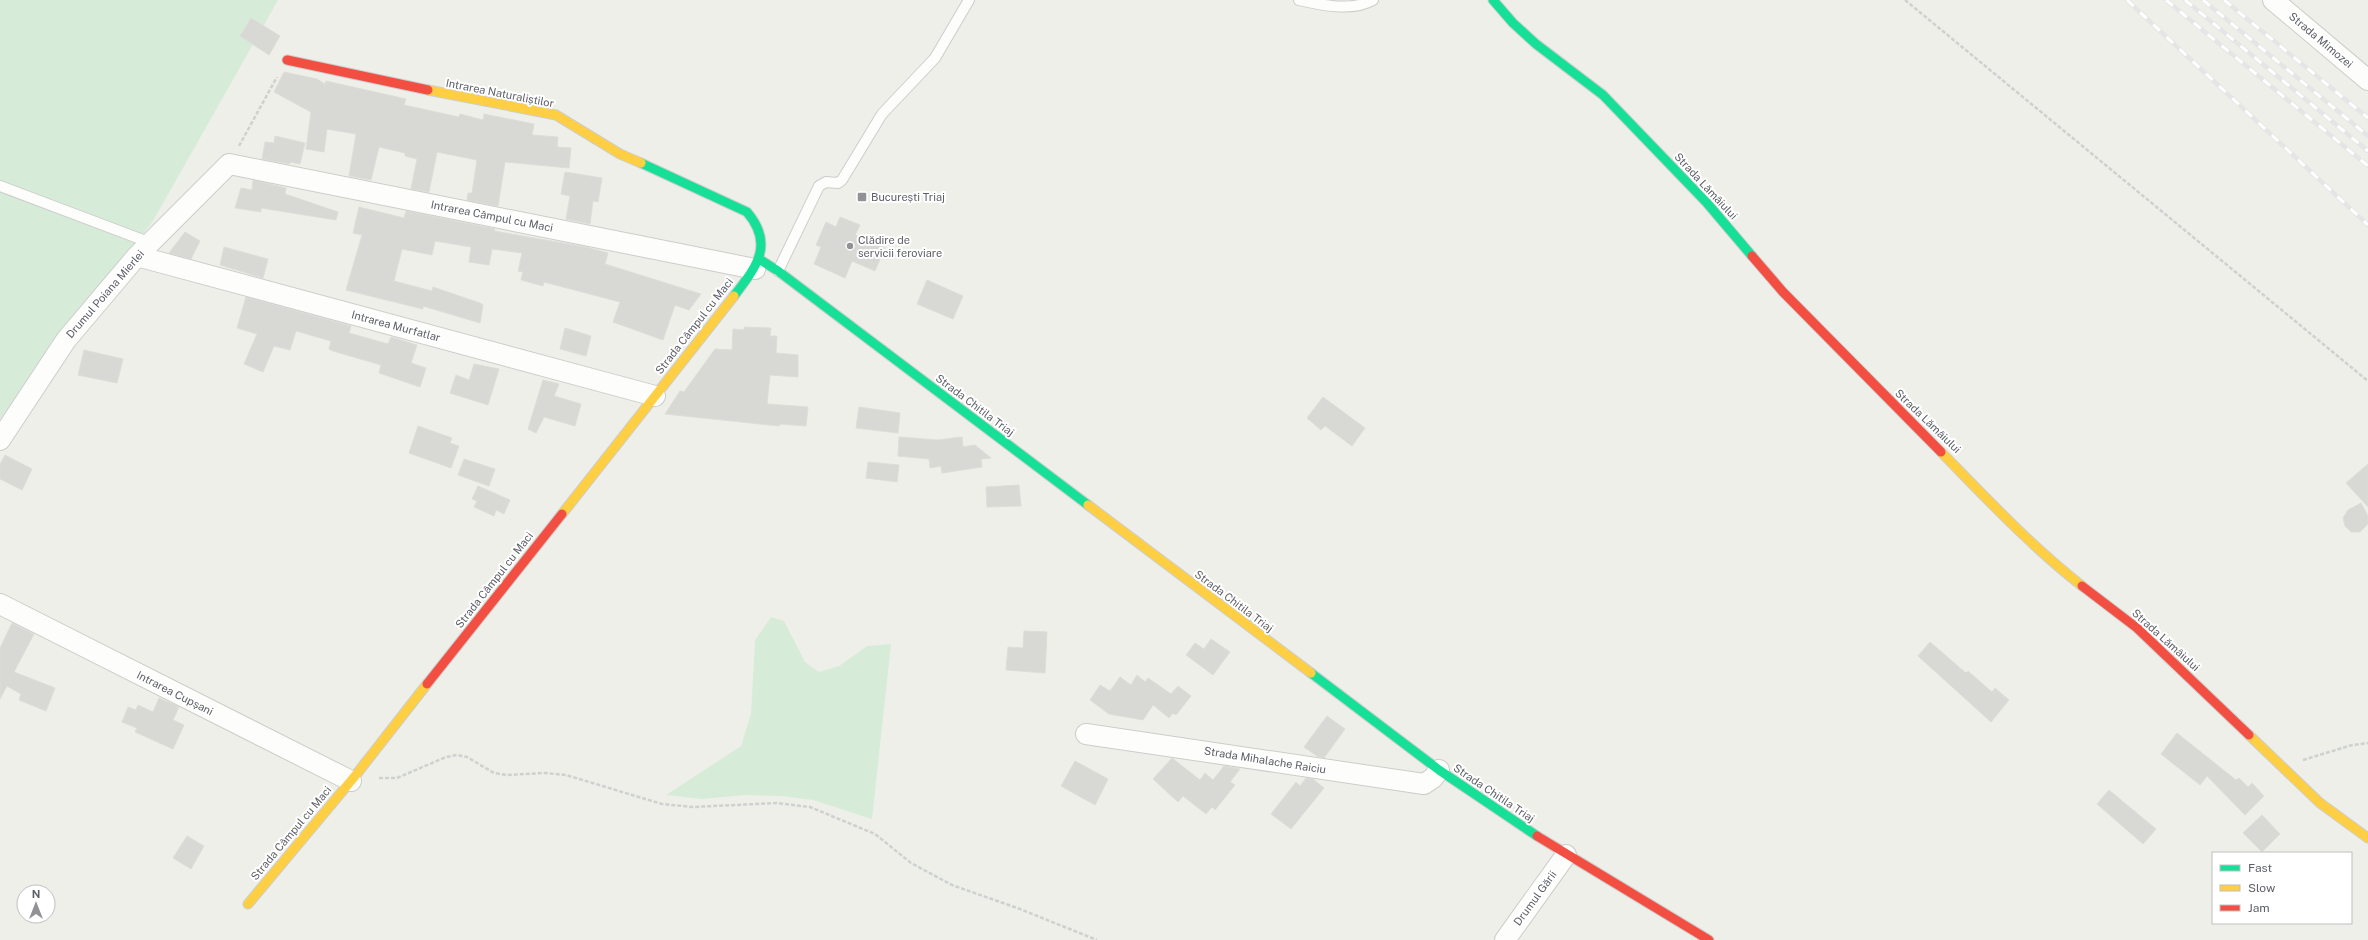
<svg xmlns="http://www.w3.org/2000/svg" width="2368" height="940" viewBox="0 0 2368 940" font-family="'Public Sans',sans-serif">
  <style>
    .green { fill: #d6ecd8 }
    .building { fill: #d8d8d4; stroke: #deded8 }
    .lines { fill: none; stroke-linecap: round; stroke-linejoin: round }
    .lane-casing { stroke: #cccdcb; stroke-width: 12 }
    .street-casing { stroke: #cccdcb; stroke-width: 22 }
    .fast-casing { stroke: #cdcdcd; stroke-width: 11 }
    .slow-casing { stroke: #cdcdcd; stroke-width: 11 }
    .jam-casing { stroke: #cdcdcd; stroke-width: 11 }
    .path { stroke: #cdd1cf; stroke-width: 2.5; stroke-dasharray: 4 2; stroke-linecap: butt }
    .lane { stroke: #fdfdfc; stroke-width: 10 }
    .street { stroke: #fdfdfc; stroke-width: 20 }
    .fast { stroke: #16e098; stroke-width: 9 }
    .slow { stroke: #ffcf43; stroke-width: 9 }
    .jam { stroke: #f24e42; stroke-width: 9 }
    .rail-casing { stroke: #e5e5e5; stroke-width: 4.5 }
    .rail { stroke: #fff; stroke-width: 3; stroke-dasharray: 9; stroke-linecap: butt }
    .poi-dot { fill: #919295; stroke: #fff; stroke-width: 1.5 }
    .labels { text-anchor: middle; stroke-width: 4; stroke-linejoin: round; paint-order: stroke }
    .street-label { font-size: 11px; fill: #5e6068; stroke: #fff }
    .poi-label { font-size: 11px; fill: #5e6068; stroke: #fff; text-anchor: start }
  </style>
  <rect width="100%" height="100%" fill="#efefe9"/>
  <path class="green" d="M 0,0 L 278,0 L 153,221 L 0,419 Z
    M 771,617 L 784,621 L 805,662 L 819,672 L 839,666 L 867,646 L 891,644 L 872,819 L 813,800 L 782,796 L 745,795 L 702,799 L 666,795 L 741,746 L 751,714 L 755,640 Z"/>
  <path class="building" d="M 251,18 L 280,36 L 269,55 L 240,36 Z
    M 284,72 L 317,79 L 325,84 L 326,81 L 406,99 L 404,105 L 459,117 L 460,114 L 483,120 L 484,114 L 534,124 L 532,135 L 558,137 L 557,147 L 571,148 L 569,168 L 505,162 L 498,206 L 467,200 L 468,193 L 472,193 L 477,160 L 437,152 L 429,192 L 411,189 L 417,159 L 405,156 L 405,153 L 379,147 L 371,180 L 349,176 L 356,134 L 327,129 L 324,152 L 306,149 L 311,112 L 274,92 Z
    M 275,136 L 305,143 L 300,164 L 290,162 L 290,164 L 262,159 L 265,142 L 274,143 Z
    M 565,172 L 602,178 L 598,202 L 593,201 L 590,224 L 566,219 L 570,196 L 561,194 Z
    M 253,180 L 286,188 L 285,194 L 338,212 L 336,220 L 261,208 L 261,212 L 235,208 L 241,188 L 252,190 Z
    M 359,207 L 404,218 L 406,211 L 495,229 L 494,231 L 586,247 L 608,253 L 605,264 L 701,294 L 689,310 L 675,305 L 663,340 L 613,322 L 620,302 L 544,282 L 543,286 L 521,280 L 523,272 L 518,271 L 522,253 L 492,249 L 489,265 L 469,262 L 471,247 L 435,241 L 432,255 L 402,249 L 394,281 L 432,291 L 433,287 L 480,303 L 483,305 L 480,323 L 423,306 L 423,309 L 362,294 L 346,290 L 362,235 L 353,233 Z
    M 840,217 L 860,225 L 855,235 L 885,248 L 875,271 L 852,261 L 845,278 L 814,264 L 821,247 L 816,245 L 826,222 L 836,227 Z
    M 185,232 L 200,241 L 191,259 L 169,253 Z
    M 224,247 L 268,259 L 263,278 L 220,265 Z
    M 927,280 L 963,296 L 953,319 L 917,304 Z
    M 246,297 L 351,326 L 349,333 L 388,344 L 391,337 L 417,345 L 411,363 L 426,368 L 420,387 L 379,373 L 381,365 L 333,351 L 329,349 L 331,341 L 296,331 L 290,350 L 274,346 L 263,372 L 244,364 L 257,334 L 237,328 Z
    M 744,327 L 771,328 L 770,336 L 777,336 L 776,353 L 798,355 L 798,377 L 770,375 L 767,404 L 808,407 L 806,426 L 781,424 L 779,426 L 665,414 L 680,391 L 684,392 L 715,349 L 732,350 L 733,329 L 744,330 Z
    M 565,328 L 591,336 L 586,356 L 560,349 Z
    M 84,350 L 123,359 L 117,383 L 78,375 Z
    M 474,364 L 499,369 L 488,405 L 450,393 L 456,375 L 469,380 Z
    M 543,380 L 559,384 L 554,396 L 581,404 L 575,426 L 544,417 L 536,433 L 528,429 Z
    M 1323,397 L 1365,428 L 1352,446 L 1325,426 L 1321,430 L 1307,418 Z
    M 859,407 L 900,413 L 898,433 L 856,428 Z
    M 418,426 L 452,438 L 450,443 L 459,446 L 451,468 L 409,453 Z
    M 899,437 L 937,440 L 962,437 L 963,447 L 975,445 L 991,458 L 981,459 L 982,467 L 942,473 L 941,466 L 930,468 L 929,459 L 898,456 Z
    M 5,455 L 32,469 L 22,490 L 0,479 L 0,464 Z
    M 464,459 L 495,469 L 489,486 L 458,475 Z
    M 868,462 L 899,465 L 897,482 L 866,478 Z
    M 2368,464 L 2368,507 L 2346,483 Z
    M 1019,485 L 1021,506 L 987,507 L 986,487 Z
    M 478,486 L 510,500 L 504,514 L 496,510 L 494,516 L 474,507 L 477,501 L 472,499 Z
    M 2361,503 L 2368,516 L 2368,524 L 2360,532 L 2351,532 L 2345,526 L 2343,518 L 2348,510 Z
    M 12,623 L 34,634 L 14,672 L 55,688 L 46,711 L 19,700 L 21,694 L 7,686 L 0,699 L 0,648 Z
    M 1024,631 L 1047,632 L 1045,673 L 1006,670 L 1008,647 L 1023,648 Z
    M 1211,639 L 1230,652 L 1213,675 L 1186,655 L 1195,643 L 1204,649 Z
    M 1930,642 L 1966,673 L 1968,671 L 1992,692 L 1995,688 L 2009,700 L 1991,722 L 1918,656 Z
    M 1137,675 L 1145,682 L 1148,678 L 1171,694 L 1178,686 L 1191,696 L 1176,715 L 1173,713 L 1169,718 L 1153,705 L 1143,720 L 1109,714 L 1090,700 L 1100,685 L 1110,691 L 1120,677 L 1131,685 Z
    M 159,698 L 179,707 L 173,720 L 184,725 L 173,749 L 135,732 L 137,728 L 122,722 L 128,707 L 136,710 L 138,705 L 153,712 Z
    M 1327,716 L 1345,729 L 1324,758 L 1317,756 L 1304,747 Z
    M 2177,733 L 2236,780 L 2239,778 L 2248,787 L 2252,783 L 2264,796 L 2245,815 L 2207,776 L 2200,785 L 2161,754 Z
    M 1172,758 L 1200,780 L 1205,773 L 1213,780 L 1224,766 L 1240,769 L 1230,782 L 1235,785 L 1215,810 L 1212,807 L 1206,814 L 1183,796 L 1178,802 L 1153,779 Z
    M 1075,761 L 1108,779 L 1095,805 L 1061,786 Z
    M 1306,778 L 1313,779 L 1324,788 L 1291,829 L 1271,814 L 1296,782 L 1300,786 Z
    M 2109,790 L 2156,829 L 2143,844 L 2097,804 Z
    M 2262,815 L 2280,834 L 2262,852 L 2243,833 Z
    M 187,836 L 204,846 L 191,869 L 173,858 Z"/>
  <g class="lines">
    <g class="lane-casing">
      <path id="lane" d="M 1299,0 C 1321,5 1352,12 1373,0
        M 0,186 L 151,243
        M 778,271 L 819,186 L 826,182 L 838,183 L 842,180 L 882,114 L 935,58 L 969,0"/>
    </g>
    <g class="street-casing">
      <path id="street" d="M 2273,0 L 2368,80
        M 137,256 L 655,396
        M 0,440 L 66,340 L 137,256 L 229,164 L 755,269
        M 0,604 L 351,781
        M 1086,734 L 1424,784 L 1433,778 L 1439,770
        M 1505,940 L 1566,855"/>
    </g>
    <g class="fast-casing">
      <path id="fast" d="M 1493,0 L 1513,23 L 1536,44 L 1603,95 L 1707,203 L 1752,256
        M 641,163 L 747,212 C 775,245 756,267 734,296
        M 759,259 L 778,271 L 1088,505
        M 1311,673 L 1439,770 L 1537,836"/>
    </g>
    <g class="slow-casing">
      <path id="slow" d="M 428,90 L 556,115 L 620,154 L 641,163
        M 1941,452 C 1986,498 2031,546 2082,586
        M 1088,505 L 1311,673
        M 562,514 L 734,296
        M 2249,735 L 2320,803 L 2368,838
        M 248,904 L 355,776 L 427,684"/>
    </g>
    <g class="jam-casing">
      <path id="jam" d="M 287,60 L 428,90
        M 1752,256 L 1783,292 L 1941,452
        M 2082,586 L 2137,628 L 2249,735
        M 427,684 L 562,514
        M 1537,836 L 1709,940"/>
    </g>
    <path class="path" d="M 1905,0 L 2368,381
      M 239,146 L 277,77
      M 2303,760 L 2352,745 L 2368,743
      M 379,778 L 397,778 L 446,757 L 457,755 L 467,757 L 494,773 L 507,775 L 544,773 L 566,775 L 662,804 L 693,807 L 777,803 L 810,807 L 875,834 L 911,863 L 952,885 L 1020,909 L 1097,940"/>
    <use href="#lane" class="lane"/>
    <use href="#street" class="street"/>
    <use href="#fast" class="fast"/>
    <use href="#slow" class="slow"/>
    <use href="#jam" class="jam"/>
    <g class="rail-casing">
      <path id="rail" d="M 2127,0 L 2368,225
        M 2166,0 L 2368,166
        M 2185,0 L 2368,151
        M 2203,0 L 2368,136
        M 2224,0 L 2368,118"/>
    </g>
    <use href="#rail" class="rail"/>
  </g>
  <g class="poi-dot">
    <rect x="857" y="192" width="10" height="10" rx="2"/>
    <circle cx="850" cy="246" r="4"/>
  </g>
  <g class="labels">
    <g class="street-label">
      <text transform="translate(2321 40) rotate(40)" y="4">Strada Mimozei</text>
      <text transform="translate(500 93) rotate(11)" y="4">Intrarea Naturaliștilor</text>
      <text transform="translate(1706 186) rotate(47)" y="4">Strada Lămâiului</text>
      <text transform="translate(492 216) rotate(11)" y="4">Intrarea Câmpul cu Maci</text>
      <text transform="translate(105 294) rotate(-49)" y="4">Drumul Poiana Mierlei</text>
      <text transform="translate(396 326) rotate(15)" y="4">Intrarea Murfatlar</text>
      <text transform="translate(694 326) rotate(-52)" y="4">Strada Câmpul cu Maci</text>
      <text transform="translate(975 405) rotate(37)" y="4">Strada Chitila Triaj</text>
      <text transform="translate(1928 421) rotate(44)" y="4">Strada Lămâiului</text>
      <text transform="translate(494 580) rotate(-52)" y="4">Strada Câmpul cu Maci</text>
      <text transform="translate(1234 601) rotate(37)" y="4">Strada Chitila Triaj</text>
      <text transform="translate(2166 640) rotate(42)" y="4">Strada Lămâiului</text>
      <text transform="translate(175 693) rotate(27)" y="4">Intrarea Cupșani</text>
      <text transform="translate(1265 760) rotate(9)" y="4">Strada Mihalache Raiciu</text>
      <text transform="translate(1494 793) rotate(34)" y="4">Strada Chitila Triaj</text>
      <text transform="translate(291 833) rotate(-50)" y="4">Strada Câmpul cu Maci</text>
      <text transform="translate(1535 898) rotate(-54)" y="4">Drumul Gării</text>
    </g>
    <g class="poi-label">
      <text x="871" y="201">București Triaj</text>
      <text x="858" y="244">Clădire de<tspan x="858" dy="13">servicii feroviare</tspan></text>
    </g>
  </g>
  <rect x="2212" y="852" width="140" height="72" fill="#ffffff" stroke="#bfbfc3"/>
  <rect x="2220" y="865" width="20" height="6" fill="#16e098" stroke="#bfbfc3"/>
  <text x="2248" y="872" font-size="12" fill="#5e6068">Fast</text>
  <rect x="2220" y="885" width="20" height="6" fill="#ffcf43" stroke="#bfbfc3"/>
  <text x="2248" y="892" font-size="12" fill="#5e6068">Slow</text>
  <rect x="2220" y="905" width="20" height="6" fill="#f24e42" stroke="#bfbfc3"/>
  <text x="2248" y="912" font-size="12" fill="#5e6068">Jam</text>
  <g transform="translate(36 904)"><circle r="19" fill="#ffffff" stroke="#bfbfc3"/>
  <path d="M0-3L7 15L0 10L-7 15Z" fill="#919295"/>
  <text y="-6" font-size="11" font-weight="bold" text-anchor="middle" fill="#5e6068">N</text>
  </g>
</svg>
